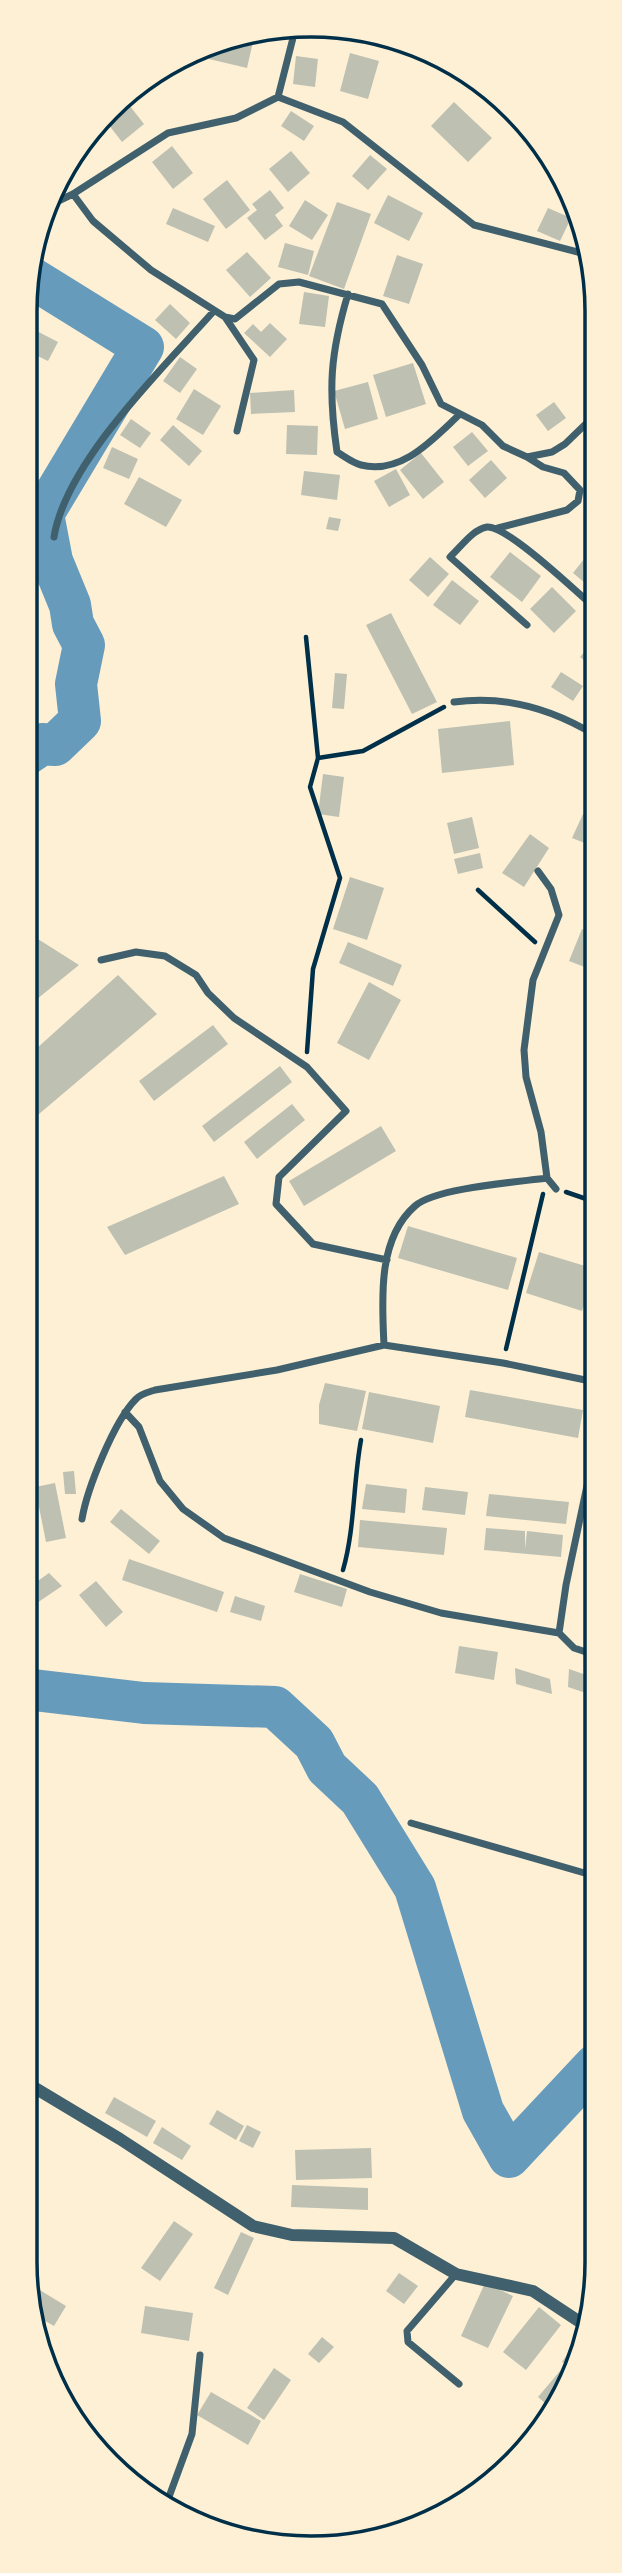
<svg xmlns="http://www.w3.org/2000/svg" width="622" height="2573" viewBox="0 0 622 2573" font-family="Mulish,sans-serif">
  <style>
    .lines { fill: none; stroke-linecap: round; stroke-linejoin: round }
    .river { stroke: #669bbc; stroke-width: 42 }
    .building { fill: #bec0b2 }
    .path { stroke: #003049; stroke-width: 4.5 }
    .minor { stroke: #3f606c; stroke-width: 7 }
    .tertiary { stroke: #3f606c; stroke-width: 12 }
    .rim { fill: none; stroke: #003049; stroke-width: 3.5 }
  </style>
  <rect width="100%" height="100%" fill="#fdf0d5"/>
  <g class="lines">
    <path class="river" d="M 26,755 L 42,744 L 55,745 L 80,721 L 76,684 L 84,645 L 73,624 L 70,605 L 52,561 L 43,514 L 143,347 L 27,275
      M 25,1689 L 144,1703 L 275,1707 L 314,1743 L 327,1768 L 360,1799 L 415,1888 L 483,2111 L 509,2157 L 595,2065"/>
  </g>
  <path class="building" d="M 255,33 L 247,68 L 209,59 L 211,47 L 237,34 Z
    M 350,53 L 379,61 L 368,99 L 340,91 Z
    M 296,56 L 318,59 L 315,87 L 293,84 Z
    M 126,101 L 144,124 L 122,142 L 105,120 Z
    M 454,102 L 492,138 L 468,162 L 431,126 Z
    M 291,111 L 314,126 L 304,141 L 281,126 Z
    M 172,146 L 193,173 L 173,189 L 152,162 Z
    M 291,151 L 310,173 L 288,192 L 269,169 Z
    M 370,155 L 387,169 L 368,190 L 352,176 Z
    M 227,180 L 250,210 L 226,229 L 203,199 Z
    M 270,190 L 284,208 L 275,215 L 283,226 L 265,240 L 247,218 L 257,210 L 252,204 Z
    M 388,195 L 423,213 L 409,241 L 374,223 Z
    M 305,200 L 328,215 L 312,240 L 289,226 Z
    M 337,202 L 371,214 L 344,289 L 309,276 Z
    M 173,208 L 215,226 L 208,242 L 166,224 Z
    M 548,208 L 571,218 L 560,241 L 537,231 Z
    M 285,243 L 314,251 L 308,275 L 278,267 Z
    M 247,252 L 271,278 L 250,297 L 226,270 Z
    M 397,255 L 423,264 L 409,304 L 383,296 Z
    M 304,292 L 329,296 L 325,327 L 299,324 Z
    M 170,304 L 190,323 L 176,339 L 155,320 Z
    M 270,323 L 287,339 L 270,357 L 244,333 L 253,324 L 261,332 Z
    M 27,326 L 58,342 L 48,361 L 27,351 Z
    M 180,357 L 197,369 L 180,393 L 163,381 Z
    M 413,363 L 426,404 L 386,417 L 373,375 Z
    M 368,382 L 378,419 L 345,429 L 334,391 Z
    M 194,389 L 221,406 L 203,435 L 176,419 Z
    M 294,390 L 295,412 L 251,414 L 250,393 Z
    M 554,402 L 566,418 L 548,431 L 536,415 Z
    M 131,419 L 151,433 L 140,448 L 120,435 Z
    M 173,425 L 202,451 L 189,466 L 160,440 Z
    M 287,425 L 318,426 L 317,455 L 286,454 Z
    M 472,432 L 488,451 L 468,466 L 453,447 Z
    M 112,447 L 138,459 L 129,479 L 103,468 Z
    M 421,453 L 444,482 L 423,499 L 400,470 Z
    M 491,460 L 507,478 L 485,498 L 469,480 Z
    M 396,469 L 410,495 L 389,507 L 374,481 Z
    M 304,471 L 340,475 L 337,500 L 301,495 Z
    M 139,477 L 182,500 L 166,527 L 124,504 Z
    M 329,517 L 341,519 L 338,531 L 326,529 Z
    M 595,545 L 595,583 L 591,588 L 573,573 Z
    M 510,552 L 541,576 L 522,602 L 490,577 Z
    M 430,557 L 449,574 L 428,597 L 409,580 Z
    M 452,580 L 479,601 L 460,625 L 433,605 Z
    M 552,587 L 576,611 L 554,633 L 530,609 Z
    M 391,613 L 437,702 L 412,714 L 366,625 Z
    M 595,639 L 595,669 L 580,657 Z
    M 561,672 L 583,686 L 573,701 L 551,687 Z
    M 335,673 L 347,674 L 344,709 L 332,708 Z
    M 510,721 L 514,765 L 442,773 L 438,729 Z
    M 323,774 L 344,777 L 339,817 L 318,814 Z
    M 583,814 L 595,819 L 595,847 L 572,838 Z
    M 472,817 L 479,848 L 454,854 L 447,823 Z
    M 530,834 L 549,848 L 524,887 L 502,873 Z
    M 480,853 L 483,868 L 458,874 L 454,859 Z
    M 350,877 L 384,888 L 367,940 L 333,929 Z
    M 595,895 L 595,925 L 586,922 Z
    M 582,929 L 595,934 L 595,971 L 569,961 Z
    M 30,934 L 79,965 L 26,1008 L 26,937 Z
    M 348,942 L 402,965 L 393,986 L 339,963 Z
    M 118,975 L 157,1014 L 26,1125 L 26,1058 Z
    M 369,982 L 401,1000 L 369,1060 L 337,1043 Z
    M 213,1025 L 228,1044 L 154,1101 L 139,1081 Z
    M 280,1066 L 292,1082 L 214,1142 L 202,1126 Z
    M 292,1104 L 305,1120 L 257,1159 L 244,1142 Z
    M 381,1126 L 396,1151 L 304,1206 L 289,1181 Z
    M 224,1176 L 239,1204 L 125,1255 L 107,1227 Z
    M 408,1226 L 517,1258 L 508,1290 L 398,1258 Z
    M 539,1252 L 595,1269 L 582,1311 L 526,1293 Z
    M 325,1383 L 366,1391 L 357,1431 L 319,1424 L 319,1405 Z
    M 470,1390 L 583,1410 L 578,1438 L 465,1417 Z
    M 369,1392 L 440,1406 L 433,1443 L 362,1429 Z
    M 74,1471 L 76,1494 L 65,1494 L 63,1472 Z
    M 55,1483 L 66,1538 L 46,1542 L 35,1487 Z
    M 366,1484 L 407,1489 L 405,1513 L 362,1509 Z
    M 425,1487 L 468,1492 L 465,1515 L 422,1510 Z
    M 489,1494 L 569,1502 L 566,1524 L 486,1516 Z
    M 121,1509 L 160,1541 L 149,1554 L 110,1522 Z
    M 360,1520 L 447,1528 L 444,1555 L 358,1547 Z
    M 486,1528 L 525,1531 L 525,1549 L 527,1531 L 563,1535 L 561,1557 L 484,1550 Z
    M 129,1559 L 224,1592 L 217,1612 L 122,1580 Z
    M 49,1573 L 62,1586 L 31,1607 L 25,1601 L 25,1590 Z
    M 300,1574 L 347,1589 L 342,1607 L 294,1592 Z
    M 96,1581 L 123,1612 L 106,1627 L 79,1595 Z
    M 235,1596 L 265,1606 L 261,1621 L 230,1612 Z
    M 459,1646 L 498,1652 L 494,1680 L 455,1673 Z
    M 515,1668 L 550,1679 L 552,1694 L 516,1684 Z
    M 569,1669 L 595,1678 L 595,1696 L 568,1687 Z
    M 114,2097 L 156,2121 L 147,2137 L 105,2113 Z
    M 217,2110 L 244,2126 L 236,2140 L 209,2124 Z
    M 247,2125 L 261,2132 L 253,2148 L 239,2141 Z
    M 162,2127 L 191,2146 L 182,2160 L 153,2143 Z
    M 371,2148 L 372,2178 L 296,2180 L 295,2150 Z
    M 292,2185 L 368,2188 L 368,2210 L 291,2207 Z
    M 174,2221 L 193,2234 L 160,2281 L 141,2268 Z
    M 241,2232 L 254,2238 L 228,2295 L 214,2288 Z
    M 399,2273 L 418,2286 L 404,2304 L 386,2291 Z
    M 485,2283 L 513,2296 L 488,2348 L 461,2336 Z
    M 38,2289 L 66,2306 L 54,2326 L 35,2315 L 32,2300 Z
    M 145,2306 L 193,2313 L 189,2341 L 141,2333 Z
    M 539,2307 L 561,2325 L 526,2370 L 503,2352 Z
    M 585,2329 L 572,2368 L 562,2362 Z
    M 322,2337 L 334,2347 L 319,2363 L 308,2354 Z
    M 274,2368 L 291,2380 L 264,2420 L 247,2408 Z
    M 560,2371 L 568,2378 L 554,2411 L 538,2397 Z
    M 211,2392 L 261,2421 L 248,2445 L 197,2415 Z
    M 179,2508 L 209,2520 L 207,2525 L 184,2519 L 177,2514 Z"/>
  <g class="lines">
    <path class="path" d="M 306,637 L 318,758 L 310,787 L 340,878 L 313,969 L 307,1052
      M 318,758 L 363,751 L 444,707
      M 478,890 L 535,942
      M 566,1192 L 595,1202
      M 506,1349 L 543,1194
      M 343,1570 C 355,1528 353,1483 361,1440"/>
    <path class="minor" d="M 278,97 L 343,122 L 474,225 L 589,255
      M 73,194 L 93,221 L 151,270 L 225,317 L 235,319 L 279,284 L 299,282 L 382,304 L 422,365 L 441,404 L 482,425 L 503,446 L 527,457 L 552,452 L 565,444 L 595,415
      M 50,205 L 73,194 L 168,133 L 236,118 L 278,97 L 295,30
      M 348,294 C 330,354 328,390 337,452 C 344,456 353,463 361,465 C 402,475 433,439 460,414
      M 225,317 L 254,360 L 237,431
      M 498,528 L 567,510 L 578,501 L 580,490 L 564,473 L 543,467 L 527,457
      M 54,537 C 66,462 163,368 213,312
      M 527,625 L 450,557 C 460,548 473,529 487,527 C 507,525 578,593 595,608
      M 454,702 C 504,695 552,709 595,735
      M 538,871 L 551,889 L 559,915 L 533,980 L 524,1050 L 526,1077 L 541,1132 L 547,1178 L 556,1189
      M 101,960 L 136,952 L 165,956 L 196,975 L 208,993 L 234,1018 L 307,1067 L 346,1111 L 279,1177 L 276,1204 L 313,1244 L 387,1260
      M 384,1345 C 382,1301 377,1239 415,1206 C 435,1188 518,1182 547,1178
      M 125,1412 L 139,1427 L 160,1481 L 183,1509 L 224,1538 L 370,1592 L 441,1613 L 559,1633
      M 82,1519 C 87,1489 114,1421 136,1399 C 140,1394 149,1392 155,1390 L 277,1370 L 384,1345 L 503,1363 L 595,1382
      M 595,1655 L 574,1648 L 559,1633 L 566,1585 L 595,1448
      M 411,1823 L 595,1876
      M 456,2274 L 407,2331 L 408,2342 L 459,2384
      M 166,2505 L 192,2434 L 200,2355"/>
    <path class="tertiary" d="M 25,2082 L 120,2139 L 253,2226 L 292,2235 L 394,2238 L 456,2274 L 533,2291 L 586,2326"/>
  </g>
  <path d="M0 0H622V2573H0ZM311 37H311A274 274 0 0 1 585 311V2262A274 274 0 0 1 311 2536H311A274 274 0 0 1 37 2262V311A274 274 0 0 1 311 37Z" fill="#fdf0d5" fill-rule="evenodd"/>
  <path class="rim" d="M311 37H311A274 274 0 0 1 585 311V2262A274 274 0 0 1 311 2536H311A274 274 0 0 1 37 2262V311A274 274 0 0 1 311 37Z"/>
</svg>
